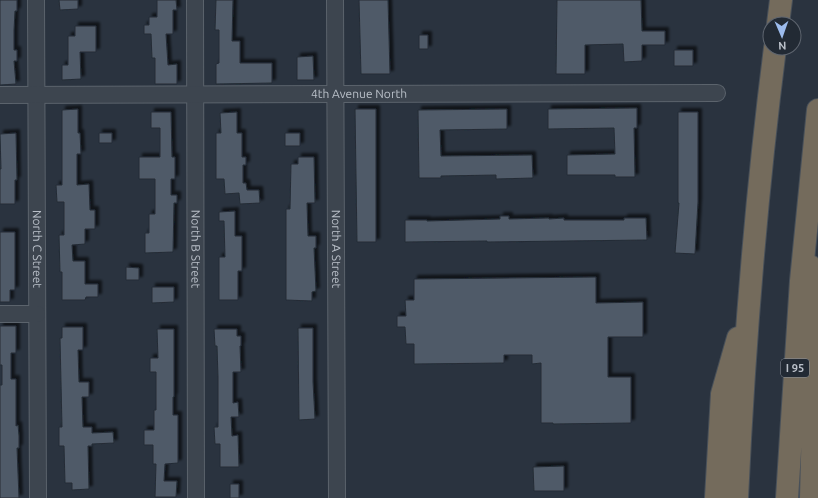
<svg xmlns="http://www.w3.org/2000/svg" width="818" height="498" viewBox="0 0 818 498" font-family="Ubuntu,sans-serif">
  <style>
    .building { fill: #505a67; stroke: #242c36; filter: url(#shadow) }
    .lines { fill: none; stroke-linecap: round; stroke-linejoin: round }
    .minor-casing { stroke: #5b636c; stroke-width: 18 }
    .highway-casing { stroke: #485059; stroke-width: 24 }
    .minor { stroke: #3d454f; stroke-width: 16 }
    .highway { stroke: #746b5c; stroke-width: 22 }
    .labels { text-anchor: middle; stroke-width: 3; stroke-linejoin: round; paint-order: stroke }
    .shield { fill: #222a34; stroke: #8c939c; stroke-width: 1 }
    .shield-label { font-size: 11px; font-weight: bold; fill: #bac0c9 }
    .street-label { font-size: 12px; fill: #bac0c9; stroke: #222a34 }
  </style>
  <defs>
    <filter id="shadow"><feDropShadow dx="3.5" dy="-3.5" stdDeviation="1" flood-color="#0009"/></filter>
  </defs>
  <rect width="100%" height="100%" fill="#2a333f"/>
  <path class="building" d="M 0,0 L 17,0 L 17,11 L 15,11 L 14,30 L 14,50 L 17,50 L 17,61 L 14,61 L 16,84 L 0,85 Z
    M 59,0 L 78,0 L 78,9 L 60,10 Z
    M 157,0 L 176,0 L 177,10 L 173,10 L 173,34 L 166,34 L 168,65 L 177,64 L 177,84 L 155,84 L 155,58 L 152,58 L 151,34 L 144,34 L 144,25 L 149,25 L 149,17 L 157,17 Z
    M 216,0 L 233,0 L 232,41 L 240,41 L 240,63 L 272,63 L 272,83 L 216,84 L 216,64 L 219,63 L 219,30 L 215,30 Z
    M 359,0 L 388,0 L 390,74 L 361,74 Z
    M 557,0 L 641,0 L 642,31 L 665,31 L 665,45 L 642,45 L 642,61 L 624,62 L 623,44 L 585,45 L 585,74 L 556,74 Z
    M 75,26 L 96,26 L 96,52 L 80,52 L 81,79 L 62,80 L 62,65 L 68,65 L 68,36 L 75,36 Z
    M 419,35 L 428,35 L 428,49 L 419,49 Z
    M 674,50 L 693,50 L 693,66 L 674,66 Z
    M 313,56 L 314,80 L 297,80 L 297,57 Z
    M 637,108 L 637,128 L 634,128 L 635,177 L 615,177 L 615,175 L 567,175 L 567,155 L 615,154 L 614,128 L 548,129 L 548,109 Z
    M 78,109 L 78,133 L 80,133 L 81,154 L 77,154 L 77,185 L 89,184 L 90,210 L 95,210 L 95,229 L 85,229 L 85,244 L 72,245 L 73,261 L 85,261 L 85,284 L 98,284 L 98,297 L 86,297 L 85,300 L 62,300 L 62,272 L 60,272 L 59,235 L 64,235 L 64,202 L 57,202 L 56,185 L 62,185 L 62,110 Z
    M 355,109 L 376,109 L 376,242 L 357,242 Z
    M 507,109 L 507,129 L 440,130 L 441,156 L 532,155 L 533,178 L 496,179 L 496,175 L 441,176 L 441,178 L 419,178 L 418,110 Z
    M 151,112 L 171,112 L 172,157 L 175,157 L 175,179 L 171,179 L 171,195 L 177,195 L 177,203 L 174,203 L 173,252 L 145,253 L 145,233 L 149,233 L 149,214 L 155,214 L 155,179 L 139,179 L 139,157 L 160,157 L 160,128 L 151,128 Z
    M 237,112 L 237,133 L 242,133 L 242,157 L 246,157 L 246,165 L 243,165 L 243,183 L 246,183 L 247,190 L 259,190 L 260,203 L 240,204 L 239,193 L 225,194 L 224,179 L 216,179 L 216,133 L 221,133 L 220,113 Z
    M 678,112 L 698,112 L 698,202 L 695,254 L 675,253 L 679,203 L 678,203 Z
    M 16,133 L 17,180 L 15,180 L 15,204 L 0,204 L 0,169 L 1,169 L 0,134 Z
    M 99,133 L 112,133 L 112,143 L 99,143 Z
    M 285,133 L 300,133 L 300,146 L 285,146 Z
    M 298,157 L 314,157 L 315,203 L 307,203 L 308,236 L 316,236 L 316,248 L 314,248 L 316,291 L 312,292 L 312,301 L 286,300 L 286,209 L 290,209 L 291,164 L 298,164 Z
    M 235,211 L 235,236 L 242,236 L 242,271 L 238,271 L 238,300 L 219,300 L 219,257 L 225,257 L 224,221 L 219,221 L 219,212 Z
    M 500,216 L 509,216 L 509,219 L 549,218 L 549,219 L 564,218 L 564,220 L 624,220 L 624,218 L 646,218 L 647,240 L 487,242 L 487,241 L 405,242 L 405,220 L 427,220 L 427,221 L 500,219 Z
    M 0,232 L 15,232 L 15,290 L 10,290 L 10,302 L 0,302 Z
    M 126,267 L 139,268 L 139,280 L 126,280 Z
    M 596,277 L 596,303 L 643,302 L 643,337 L 608,337 L 608,377 L 631,377 L 631,423 L 553,424 L 553,423 L 541,423 L 541,363 L 532,364 L 532,355 L 504,355 L 504,363 L 414,364 L 414,344 L 406,344 L 405,327 L 397,327 L 397,316 L 406,316 L 405,300 L 414,300 L 414,279 Z
    M 152,287 L 174,287 L 174,302 L 152,303 Z
    M 0,326 L 16,326 L 16,353 L 11,353 L 11,379 L 16,379 L 16,426 L 18,425 L 19,436 L 19,448 L 17,448 L 19,498 L 0,498 L 0,385 L 2,385 L 2,365 L 0,365 Z
    M 62,327 L 83,327 L 83,350 L 78,350 L 79,382 L 89,382 L 89,397 L 82,397 L 83,427 L 92,427 L 92,433 L 113,432 L 114,443 L 92,444 L 92,446 L 88,446 L 89,489 L 72,490 L 72,483 L 65,483 L 64,446 L 59,446 L 59,427 L 62,427 L 60,338 L 62,338 Z
    M 298,328 L 313,328 L 313,382 L 315,419 L 299,420 Z
    M 157,329 L 174,329 L 174,397 L 173,397 L 173,415 L 178,415 L 178,463 L 165,464 L 164,481 L 177,481 L 176,497 L 155,497 L 156,464 L 153,464 L 153,445 L 144,445 L 144,430 L 154,430 L 154,410 L 156,410 L 156,372 L 150,372 L 150,358 L 158,358 Z
    M 214,329 L 237,329 L 237,336 L 241,336 L 241,346 L 240,346 L 241,372 L 233,372 L 233,403 L 238,402 L 239,417 L 231,417 L 232,436 L 238,435 L 239,467 L 220,467 L 220,444 L 215,444 L 214,427 L 218,427 L 218,377 L 217,346 L 215,346 Z
    M 564,466 L 564,491 L 534,491 L 533,467 Z
    M 230,484 L 239,484 L 239,498 L 230,498 Z"/>
  <g class="lines">
    <g class="minor-casing">
      <g id="minor">
        <path id="s1" d="M 36,0 L 38,498"/>
        <path id="s2" d="M 195,0 L 196,498"/>
        <path id="s3" d="M 335,0 L 337,498"/>
        <path id="s4" d="M 0,95 L 717,93"/>
        <path d="M 0,314 L 37,314"/>
      </g>
    </g>
    <g class="highway-casing">
      <path id="highway" d="M 778,24 L 781,0
        M 810,266 L 816,302 L 811,498
        M 716,498 L 722,394 L 738,338
        M 737,498 C 744,348 756,197 775,48
        M 787,498 L 801,281 L 818,110"/>
    </g>
    <use href="#minor" class="minor"/>
    <use href="#highway" class="highway"/>
  </g>
  <g class="labels">
    <rect class="shield" x="781" y="359" width="28" height="18" rx="3"/>
    <g class="shield-label">
      <text x="795" y="372">I 95</text>
    </g>
    <g class="street-label">
      <text dy="4" stroke="none"><textPath href="#s4" startOffset="359">4th Avenue North</textPath></text>
      <text dy="4" stroke="none"><textPath href="#s1" startOffset="249">North C Street</textPath></text>
      <text dy="4" stroke="none"><textPath href="#s2" startOffset="249">North B Street</textPath></text>
      <text dy="4" stroke="none"><textPath href="#s3" startOffset="249">North A Street</textPath></text>
    </g>
  </g>
  <g transform="translate(782 36) rotate(178)"><circle r="19" fill="#222a34" stroke="#5f6670"/>
  <path d="M0-3L7 15L0 10L-7 15Z" fill="#9cbbec"/>
  <text y="-6" font-size="11" font-weight="bold" text-anchor="middle" fill="#bac0c9">N</text>
  </g>
</svg>
